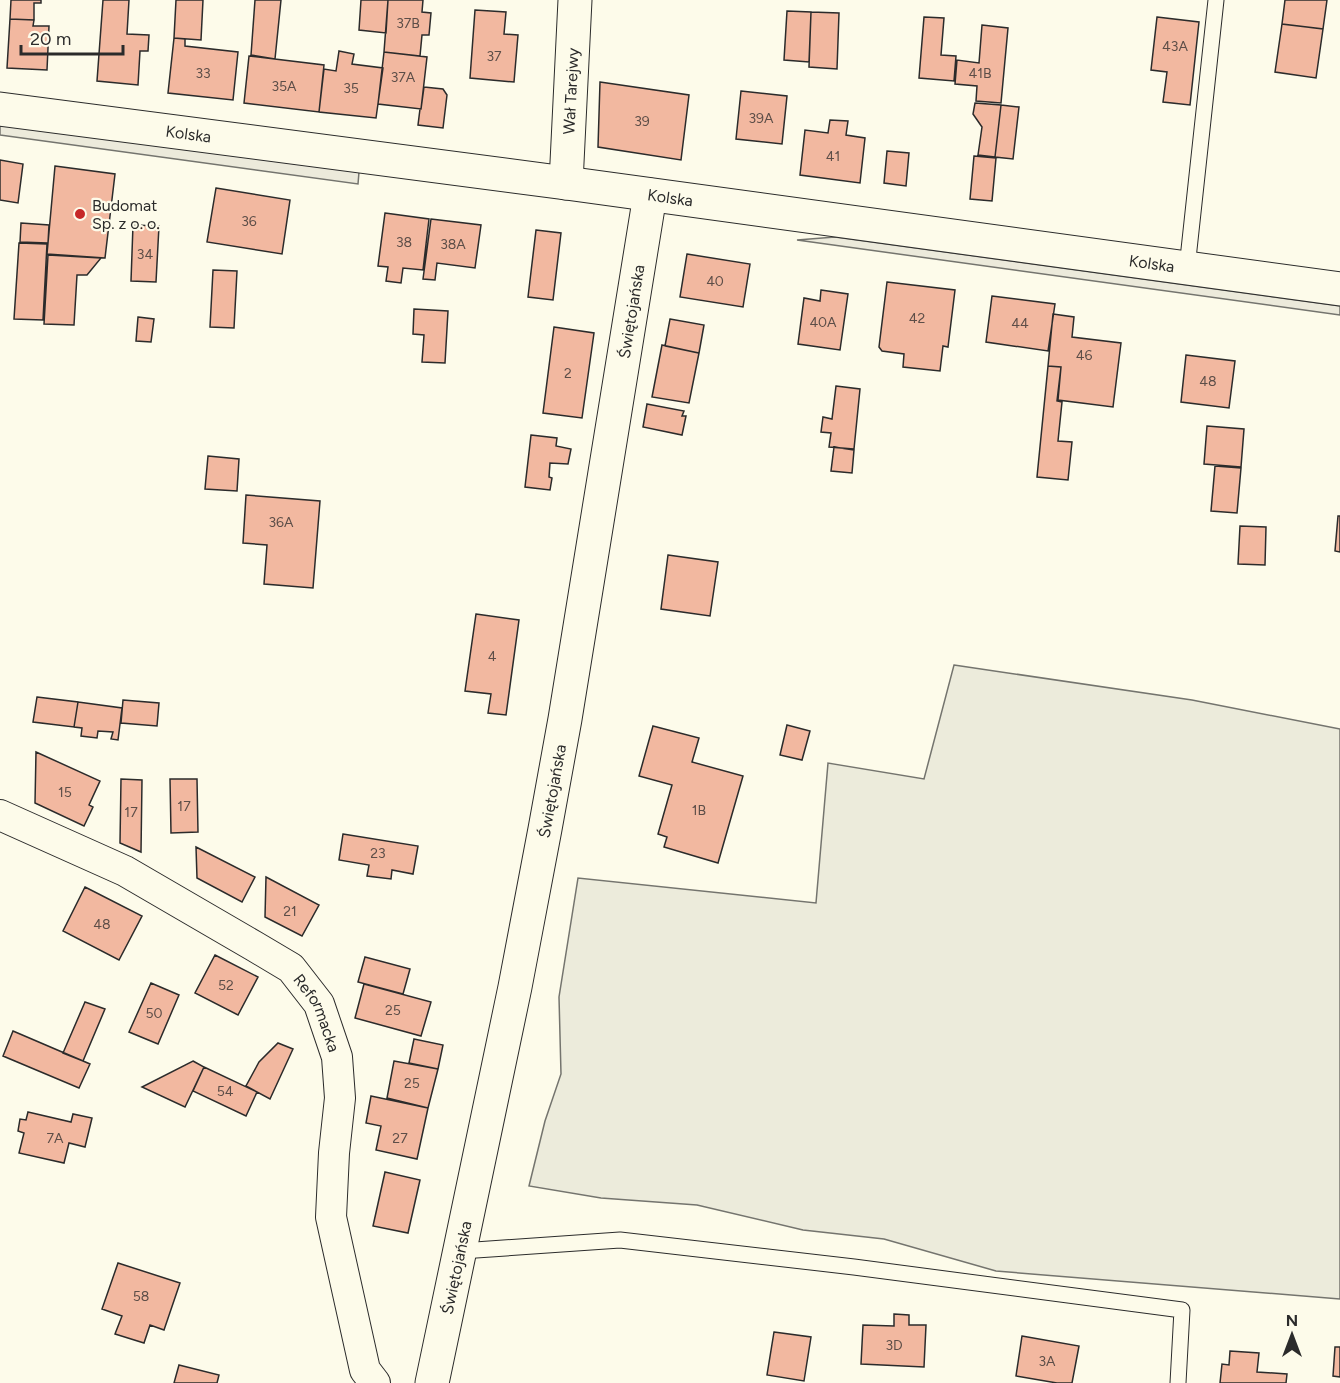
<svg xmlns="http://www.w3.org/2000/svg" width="1340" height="1383" viewBox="0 0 1340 1383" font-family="Figtree,sans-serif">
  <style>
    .green { fill: #ecebdb; stroke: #74746e; stroke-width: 1.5 }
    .parking { fill: #eceadb; stroke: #74746e; stroke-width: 1.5 }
    .building { fill: #f2b8a0; stroke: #2b2b2b; stroke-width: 1.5 }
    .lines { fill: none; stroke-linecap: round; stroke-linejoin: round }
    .lane-casing { stroke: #2b2b2b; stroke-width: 17 }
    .street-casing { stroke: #2b2b2b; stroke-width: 32 }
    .secondary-casing { stroke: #2b2b2b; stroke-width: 35 }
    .lane { stroke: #fdfbea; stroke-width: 15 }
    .street { stroke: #fdfbea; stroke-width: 30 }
    .secondary { stroke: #fdfbea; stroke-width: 33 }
    .poi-dot { fill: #c62828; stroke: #fdfbea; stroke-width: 2 }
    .labels { text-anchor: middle; stroke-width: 4.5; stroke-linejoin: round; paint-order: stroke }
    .number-label { font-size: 14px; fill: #5d4e48 }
    .street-label { font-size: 16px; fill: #2b2b2b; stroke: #fdfbea }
    .poi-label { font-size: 16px; fill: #2b2b2b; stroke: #fdfbea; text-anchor: start }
  </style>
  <rect width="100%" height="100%" fill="#fdfbea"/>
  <path class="green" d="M 954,665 L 1192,700 L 1340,729 L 1340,1299 L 996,1271 L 884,1239 L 803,1230 L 697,1205 L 601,1198 L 529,1186 L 545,1121 L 561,1074 L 559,997 L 578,878 L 816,903 L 828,763 L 924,779 Z"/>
  <path class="parking" d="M 0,125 L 359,172 L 358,184 L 0,135 Z
    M 835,237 L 1340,306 L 1340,315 L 797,240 Z"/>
  <path class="building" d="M 11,0 L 41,0 L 41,3 L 34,3 L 34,20 L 10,19 Z
    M 103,0 L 129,0 L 127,34 L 149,35 L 148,51 L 140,51 L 138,85 L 97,81 Z
    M 176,0 L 203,0 L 201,40 L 174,38 Z
    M 255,0 L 281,0 L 275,59 L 251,55 Z
    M 361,0 L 388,0 L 386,33 L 359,30 Z
    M 388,0 L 423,0 L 422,12 L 431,13 L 429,35 L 422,35 L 420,56 L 384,52 Z
    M 1285,0 L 1327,0 L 1323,29 L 1282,24 Z
    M 475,10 L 506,12 L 504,34 L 518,35 L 514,82 L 470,78 Z
    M 787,11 L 811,12 L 809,62 L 784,60 Z
    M 811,12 L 839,13 L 837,69 L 809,67 Z
    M 924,17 L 944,18 L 941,55 L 956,56 L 954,81 L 919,78 Z
    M 1157,17 L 1199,22 L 1190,105 L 1163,102 L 1167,72 L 1151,70 Z
    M 10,19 L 34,20 L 33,26 L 49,26 L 47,70 L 7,68 Z
    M 1282,24 L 1323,29 L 1316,78 L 1275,72 Z
    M 982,25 L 1008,28 L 1001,103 L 976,101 L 977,86 L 955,84 L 957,60 L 979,63 Z
    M 174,38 L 185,39 L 185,46 L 238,52 L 233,100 L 168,93 Z
    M 339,51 L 354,54 L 352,64 L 383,68 L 376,118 L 319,112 L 324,69 L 336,71 Z
    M 384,52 L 427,57 L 421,109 L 378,104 Z
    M 249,56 L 324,65 L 319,112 L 244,103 Z
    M 600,82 L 689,95 L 681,160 L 598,147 Z
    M 424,87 L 443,89 L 447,95 L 443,128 L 418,125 L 420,109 L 421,109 Z
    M 741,91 L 787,96 L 782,144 L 736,139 Z
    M 975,103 L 1001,105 L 995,157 L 978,155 L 982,127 L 973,114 Z
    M 1001,105 L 1019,107 L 1013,159 L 995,157 Z
    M 830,120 L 848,121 L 846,135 L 865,138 L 860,183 L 800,175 L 805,130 L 828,133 Z
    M 887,151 L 909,153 L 906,186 L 884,183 Z
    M 974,156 L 996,158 L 992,201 L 970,199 Z
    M 0,160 L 23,164 L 18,203 L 0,200 Z
    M 55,166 L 115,174 L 105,258 L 47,254 Z
    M 216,188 L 290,200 L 282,254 L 207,242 Z
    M 385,213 L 429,219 L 423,270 L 403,268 L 401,283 L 386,281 L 388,267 L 378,266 Z
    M 431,219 L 481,225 L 475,268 L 437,263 L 435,280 L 423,279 Z
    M 21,223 L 49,225 L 48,243 L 20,242 Z
    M 133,225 L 159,226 L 156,282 L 131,281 Z
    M 536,230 L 561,233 L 553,300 L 528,297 Z
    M 19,243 L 47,244 L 43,320 L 14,319 Z
    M 687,254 L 750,264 L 743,307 L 680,297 Z
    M 48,255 L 101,258 L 87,275 L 77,275 L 74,325 L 44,324 Z
    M 213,270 L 237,271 L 234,328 L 210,327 Z
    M 887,282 L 955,290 L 948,347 L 943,346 L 940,371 L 903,367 L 904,354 L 882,351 L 879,347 Z
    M 821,290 L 848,294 L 840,350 L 798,344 L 804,298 L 820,301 Z
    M 992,296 L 1055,304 L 1048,351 L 986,342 Z
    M 414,309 L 448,311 L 445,363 L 422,362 L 424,335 L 413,334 Z
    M 1053,314 L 1074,317 L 1072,337 L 1121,343 L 1113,407 L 1058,400 L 1061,367 L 1048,366 Z
    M 138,317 L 154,319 L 151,342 L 136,341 Z
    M 670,319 L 704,325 L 699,353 L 665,346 Z
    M 554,327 L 594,333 L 582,418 L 543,413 Z
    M 662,345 L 699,353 L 689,403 L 652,397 Z
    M 1186,355 L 1235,361 L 1229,408 L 1181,402 Z
    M 1048,366 L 1061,367 L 1057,401 L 1062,402 L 1058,441 L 1072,442 L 1068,480 L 1037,477 Z
    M 836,386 L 860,389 L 854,449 L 829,447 L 831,433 L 821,432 L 823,417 L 832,419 Z
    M 647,404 L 684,411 L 682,416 L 686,416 L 682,435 L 643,427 Z
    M 1207,426 L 1244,429 L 1241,467 L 1204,464 Z
    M 531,435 L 557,438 L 556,446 L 571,449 L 568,464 L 550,463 L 549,477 L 552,478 L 550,490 L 525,487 Z
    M 834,447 L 854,450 L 852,473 L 831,471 Z
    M 208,456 L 239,459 L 237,491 L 205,489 Z
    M 1215,466 L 1241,468 L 1237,513 L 1211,511 Z
    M 246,495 L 320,501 L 313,588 L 264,584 L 267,545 L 243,543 Z
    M 1338,516 L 1340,516 L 1340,552 L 1335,551 Z
    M 1240,526 L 1266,527 L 1265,565 L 1238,564 Z
    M 668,555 L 718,562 L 710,616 L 661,609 Z
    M 476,614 L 519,620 L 506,715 L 488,713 L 491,694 L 465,691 Z
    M 37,697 L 78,702 L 74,727 L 33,722 Z
    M 123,700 L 159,703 L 157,726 L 121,723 Z
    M 78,702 L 122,708 L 118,740 L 111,739 L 113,732 L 98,731 L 97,738 L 81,736 L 82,728 L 74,727 Z
    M 787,725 L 810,731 L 802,760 L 780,755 Z
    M 653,726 L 699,738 L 692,762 L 743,776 L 718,863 L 664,847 L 667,837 L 658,834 L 672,785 L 639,776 Z
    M 36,752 L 100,781 L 89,805 L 93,807 L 84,826 L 35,803 Z
    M 121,779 L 142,780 L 141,852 L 120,843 Z
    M 170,779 L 197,779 L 198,832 L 171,833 Z
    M 343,834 L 418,846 L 413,874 L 392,870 L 391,879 L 367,876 L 369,865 L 339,860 Z
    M 196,847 L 255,877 L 242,902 L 197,878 Z
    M 266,877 L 319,905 L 302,936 L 265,917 Z
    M 85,887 L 142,916 L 119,960 L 63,931 Z
    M 215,955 L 258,977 L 238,1015 L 195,993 Z
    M 365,957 L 410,969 L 403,994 L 358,982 Z
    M 151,983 L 179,995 L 158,1044 L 129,1032 Z
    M 364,984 L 431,1002 L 421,1036 L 355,1018 Z
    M 85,1002 L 105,1009 L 83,1061 L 63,1053 Z
    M 13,1031 L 90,1064 L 79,1088 L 3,1056 Z
    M 414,1039 L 443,1045 L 438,1069 L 409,1063 Z
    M 278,1043 L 293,1049 L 270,1099 L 246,1086 L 259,1062 Z
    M 193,1061 L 204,1067 L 185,1107 L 142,1087 Z
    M 394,1061 L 438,1069 L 428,1108 L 387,1098 Z
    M 204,1067 L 257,1092 L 246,1116 L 193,1091 Z
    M 371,1096 L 428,1108 L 417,1159 L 376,1150 L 381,1126 L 366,1123 Z
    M 28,1112 L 71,1122 L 73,1114 L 92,1118 L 85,1147 L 69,1143 L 64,1163 L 19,1153 L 24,1133 L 18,1131 L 20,1119 L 26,1120 Z
    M 385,1172 L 420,1180 L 408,1233 L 373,1226 Z
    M 118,1263 L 180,1283 L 164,1330 L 150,1325 L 144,1343 L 115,1334 L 122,1316 L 102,1309 Z
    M 894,1314 L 909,1315 L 909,1325 L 926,1325 L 924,1367 L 861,1364 L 863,1325 L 894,1326 Z
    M 774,1332 L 811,1337 L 804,1381 L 767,1375 Z
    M 1022,1336 L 1079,1346 L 1072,1383 L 1057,1383 L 1016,1376 Z
    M 1335,1347 L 1340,1347 L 1340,1377 L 1333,1376 Z
    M 1230,1351 L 1259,1353 L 1257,1372 L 1287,1374 L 1286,1383 L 1220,1383 L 1222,1364 L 1229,1365 Z
    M 179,1365 L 219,1375 L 217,1383 L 174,1383 Z"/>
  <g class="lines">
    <g class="lane-casing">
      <path id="lane" d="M 1187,268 L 1216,0
        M 461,1251 L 620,1240 L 854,1267 L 1182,1310 L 1178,1383"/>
    </g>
    <g class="street-casing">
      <g id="street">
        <path id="s1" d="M 0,815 L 125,871 L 254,946 L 291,968 L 319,1004 L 337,1057 L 340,1098 L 334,1153 L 331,1217 L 365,1370 L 375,1383"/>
      </g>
    </g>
    <g class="secondary-casing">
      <g id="secondary">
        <path id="s2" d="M 0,109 L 566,183 L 1340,289"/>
        <path id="s3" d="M 566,183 L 575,0"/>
        <path id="s4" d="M 432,1383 L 515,987 L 545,829 L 565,719 L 650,195"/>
      </g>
    </g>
    <use href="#lane" class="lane"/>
    <use href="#street" class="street"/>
    <use href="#secondary" class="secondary"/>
  </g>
  <circle class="poi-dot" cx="80" cy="214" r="6"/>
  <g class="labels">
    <g class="number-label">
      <text x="408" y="28">37B</text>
      <text x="1175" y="51">43A</text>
      <text x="494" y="61">37</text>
      <text x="203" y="78">33</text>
      <text x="980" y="78">41B</text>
      <text x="403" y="82">37A</text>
      <text x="284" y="91">35A</text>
      <text x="351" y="93">35</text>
      <text x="761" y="123">39A</text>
      <text x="642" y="126">39</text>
      <text x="833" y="161">41</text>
      <text x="249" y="226">36</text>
      <text x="404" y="247">38</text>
      <text x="453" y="249">38A</text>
      <text x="145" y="259">34</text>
      <text x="715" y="286">40</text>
      <text x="917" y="323">42</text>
      <text x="823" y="327">40A</text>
      <text x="1020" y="328">44</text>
      <text x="1084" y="360">46</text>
      <text x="568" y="378">2</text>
      <text x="1208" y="386">48</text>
      <text x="281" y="527">36A</text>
      <text x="492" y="661">4</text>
      <text x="65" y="797">15</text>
      <text x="184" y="811">17</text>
      <text x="699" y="815">1B</text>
      <text x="131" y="817">17</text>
      <text x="378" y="858">23</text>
      <text x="290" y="916">21</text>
      <text x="102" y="929">48</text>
      <text x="226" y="990">52</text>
      <text x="393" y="1015">25</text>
      <text x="154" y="1018">50</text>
      <text x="412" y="1088">25</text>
      <text x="225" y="1096">54</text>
      <text x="55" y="1143">7A</text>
      <text x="400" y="1143">27</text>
      <text x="141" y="1301">58</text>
      <text x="894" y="1350">3D</text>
      <text x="1047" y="1366">3A</text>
    </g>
    <g class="street-label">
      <text dy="6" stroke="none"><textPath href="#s3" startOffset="92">Wał Tarejwy</textPath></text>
      <text dy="6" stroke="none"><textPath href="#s2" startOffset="190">Kolska</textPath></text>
      <text dy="6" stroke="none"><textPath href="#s2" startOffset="676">Kolska</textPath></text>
      <text dy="6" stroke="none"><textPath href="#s2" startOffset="1162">Kolska</textPath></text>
      <text dy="6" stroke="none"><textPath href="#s4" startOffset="1090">Świętojańska</textPath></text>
      <text dy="6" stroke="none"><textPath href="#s4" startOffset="604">Świętojańska</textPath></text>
      <text dy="6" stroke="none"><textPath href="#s1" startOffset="382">Reformacka</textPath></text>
      <text dy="6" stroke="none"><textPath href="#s4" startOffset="118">Świętojańska</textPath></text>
    </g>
    <g class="poi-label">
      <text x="92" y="211">Budomat<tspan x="92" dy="18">Sp. z o. o.</tspan></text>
    </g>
  </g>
  <g transform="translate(1292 1335)" stroke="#fdfbea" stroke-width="4.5" paint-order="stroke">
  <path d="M0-4.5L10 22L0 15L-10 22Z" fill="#2b2b2b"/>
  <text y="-9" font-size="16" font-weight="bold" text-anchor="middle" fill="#2b2b2b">N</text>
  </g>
  <path d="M21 45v9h102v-9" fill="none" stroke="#2b2b2b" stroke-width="3"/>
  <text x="30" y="45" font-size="18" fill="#2b2b2b" stroke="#fdfbea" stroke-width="4.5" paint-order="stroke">20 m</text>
</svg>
